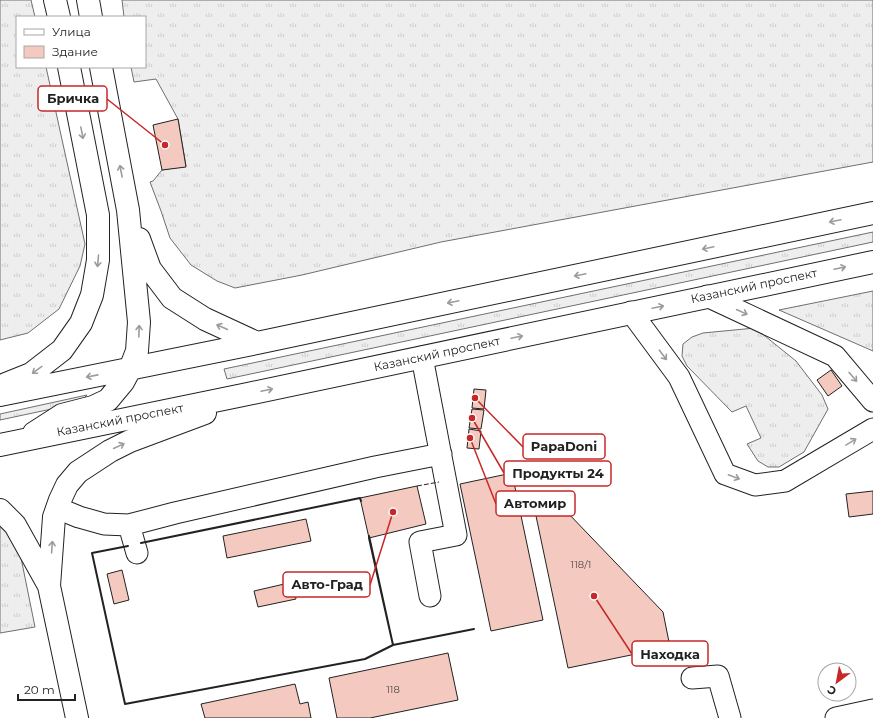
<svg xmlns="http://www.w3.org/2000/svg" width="873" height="718" viewBox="0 0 873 718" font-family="Montserrat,sans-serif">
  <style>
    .grass { fill: url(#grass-tufts); stroke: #6f6f6f }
    .building { fill: #f3c9c0; stroke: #222 }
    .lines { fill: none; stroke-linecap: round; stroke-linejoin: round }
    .minor-casing { stroke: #222; stroke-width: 23 }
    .major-casing { stroke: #222; stroke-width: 24 }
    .minor { stroke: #fff; stroke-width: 21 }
    .major { stroke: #fff; stroke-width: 22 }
    .fence { stroke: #222; stroke-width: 1; stroke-dasharray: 5 2; stroke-linecap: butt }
    .wall { stroke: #222; stroke-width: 2 }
    .oneway { stroke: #9c9c9c }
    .labels { text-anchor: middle; stroke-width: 3; stroke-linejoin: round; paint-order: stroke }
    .number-label { font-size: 10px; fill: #564c4a }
    .street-label { font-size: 12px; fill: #222; stroke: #fff }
    .leader { fill: none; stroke: #c62828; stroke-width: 1.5 }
    .callout-dot { fill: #c62828; stroke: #fff; stroke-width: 1.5 }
    .callout { fill: #fff; stroke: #c62828; stroke-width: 1.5 }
    .callout-label { font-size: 13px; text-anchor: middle; font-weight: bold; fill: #222 }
  </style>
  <defs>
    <pattern id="grass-tufts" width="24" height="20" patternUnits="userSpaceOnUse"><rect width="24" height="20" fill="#eee"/><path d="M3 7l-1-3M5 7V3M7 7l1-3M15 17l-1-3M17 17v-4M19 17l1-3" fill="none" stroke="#ccc"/></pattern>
  </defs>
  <rect width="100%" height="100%" fill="#fff"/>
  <path class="grass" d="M 0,0 L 31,0 L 35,17 L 17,17 L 17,67 L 46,67 L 85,244 L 80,266 L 59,309 L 28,333 L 0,340 Z
    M 122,0 L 873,0 L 873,162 L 441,242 L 302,275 L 235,288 L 217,281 L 191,265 L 170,238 L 161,211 L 150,182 L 153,181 L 162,170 L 186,166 L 178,119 L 156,79 L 134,82 L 131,67 L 145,67 L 145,17 L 124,17 Z
    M 873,232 L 873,242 L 227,379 L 224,369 Z
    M 873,291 L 873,351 L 779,310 Z
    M 755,328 L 796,361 L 822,395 L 828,409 L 804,452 L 779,467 L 768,467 L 758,461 L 747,444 L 761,438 L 746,406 L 732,412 L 687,366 L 682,356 L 683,344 L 692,337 L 703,333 Z
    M 87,395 L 82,400 L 75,404 L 0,420 L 0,414 Z
    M 0,524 L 19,548 L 35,627 L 0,633 Z"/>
  <path class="building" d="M 178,119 L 186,167 L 162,170 L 153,125 Z
    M 831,370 L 842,386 L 828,396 L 817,380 Z
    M 474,389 L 486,390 L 484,409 L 472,408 Z
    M 472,409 L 484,410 L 481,429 L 469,428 Z
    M 469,429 L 481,431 L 479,449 L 467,448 Z
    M 512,473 L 543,620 L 491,631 L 460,484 Z
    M 417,486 L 426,524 L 369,538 L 360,498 Z
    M 873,491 L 873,514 L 849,517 L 846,494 Z
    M 565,510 L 663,612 L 670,647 L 568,668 L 536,516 Z
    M 306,519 L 311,541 L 227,558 L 223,536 Z
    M 122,570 L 129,600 L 114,604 L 107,574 Z
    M 293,582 L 296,599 L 258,607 L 254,591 Z
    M 448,653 L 458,700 L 370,718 L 337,718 L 329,678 Z
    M 295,684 L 300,704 L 308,702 L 311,718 L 205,718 L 201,704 Z"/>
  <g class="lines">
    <g class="minor-casing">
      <path id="minor" d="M 707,296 L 835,356 L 873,401
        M 631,312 L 679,377 L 725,474 L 755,485 L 785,481 L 873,429
        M 422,357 L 456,535 L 420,542 L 430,596
        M 57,508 L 79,517 L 104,524 L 129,525 L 175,513 L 375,467 L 441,454
        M 129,525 L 137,553
        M 692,678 L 718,676 L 730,718
        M 836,718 L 873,710"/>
    </g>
    <g class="major-casing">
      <path id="major" d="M 55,0 L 59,17
        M 88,0 L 91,17
        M 139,239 L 150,269 L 172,298 L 205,319 L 257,343
        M 6,384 L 31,374 L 62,350 L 81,323 L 92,295 L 98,260 L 98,215 L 69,67
        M 0,395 L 257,343 L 873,213
        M 34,433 L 62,415 L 93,407 L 108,400 L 123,382 L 130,369 L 137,351 L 139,322 L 128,210 L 101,67
        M 0,445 L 243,395 L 873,262
        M 0,510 L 15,525 L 49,586
        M 77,718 L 49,586 L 54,517 L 60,500 L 67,485 L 78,472 L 110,451 L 130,441 L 205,413"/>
    </g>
    <use href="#minor" class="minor"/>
    <use href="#major" class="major"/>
    <path class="fence" d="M 417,486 L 439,482"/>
    <path class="wall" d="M 369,536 L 393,645 L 474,629
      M 141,543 L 360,498 L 361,501
      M 128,546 L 92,553 L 125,704 L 365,659 L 393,645 L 369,538"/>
  </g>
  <defs><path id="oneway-shaft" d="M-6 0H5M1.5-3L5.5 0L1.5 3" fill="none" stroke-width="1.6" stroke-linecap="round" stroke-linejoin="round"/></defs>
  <g class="oneway">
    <use href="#oneway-shaft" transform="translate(82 133) rotate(79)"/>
    <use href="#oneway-shaft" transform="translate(121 171) rotate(-101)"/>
    <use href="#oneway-shaft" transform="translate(835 221) rotate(168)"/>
    <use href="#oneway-shaft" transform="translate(708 248) rotate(168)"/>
    <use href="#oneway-shaft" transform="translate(98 261) rotate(95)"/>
    <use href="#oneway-shaft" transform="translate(840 268) rotate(-12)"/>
    <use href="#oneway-shaft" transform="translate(580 275) rotate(168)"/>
    <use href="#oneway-shaft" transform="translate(453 302) rotate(168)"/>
    <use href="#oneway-shaft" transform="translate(658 307) rotate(-12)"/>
    <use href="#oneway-shaft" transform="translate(742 312) rotate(25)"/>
    <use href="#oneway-shaft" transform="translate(222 327) rotate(-156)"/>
    <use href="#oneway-shaft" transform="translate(139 331) rotate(-88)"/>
    <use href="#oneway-shaft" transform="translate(517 337) rotate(-12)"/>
    <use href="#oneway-shaft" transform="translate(663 355) rotate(53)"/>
    <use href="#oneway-shaft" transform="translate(37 370) rotate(144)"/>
    <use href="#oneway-shaft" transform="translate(92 376) rotate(169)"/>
    <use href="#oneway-shaft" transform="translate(853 377) rotate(50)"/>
    <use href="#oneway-shaft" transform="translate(267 390) rotate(-12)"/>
    <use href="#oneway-shaft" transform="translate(851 442) rotate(-31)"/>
    <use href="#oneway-shaft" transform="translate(119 446) rotate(-25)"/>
    <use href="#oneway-shaft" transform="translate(734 477) rotate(21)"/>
    <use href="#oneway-shaft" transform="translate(52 547) rotate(-86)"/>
  </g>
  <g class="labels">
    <g class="number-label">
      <text x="581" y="568">118/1</text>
      <text x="393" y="693">118</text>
    </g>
    <g class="street-label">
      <text transform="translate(754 286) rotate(-12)" y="4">Казанский проспект</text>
      <text transform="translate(437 354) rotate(-12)" y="4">Казанский проспект</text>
      <text transform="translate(120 420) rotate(-11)" y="4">Казанский проспект</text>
    </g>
  </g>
  <path class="leader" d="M165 145L107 99M475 398L523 447M472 418L504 473M470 438L496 504M393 512L370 585M594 596L632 654"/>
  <g class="callout-dot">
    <circle cx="165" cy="145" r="4"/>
    <circle cx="475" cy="398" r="4"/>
    <circle cx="472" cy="418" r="4"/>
    <circle cx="470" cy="438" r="4"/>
    <circle cx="393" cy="512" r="4"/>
    <circle cx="594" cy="596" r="4"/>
  </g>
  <g class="callout">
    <rect x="38" y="86" width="69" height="25" rx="4"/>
    <rect x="523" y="434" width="82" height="25" rx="4"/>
    <rect x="504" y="461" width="107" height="25" rx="4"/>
    <rect x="496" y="491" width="79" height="25" rx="4"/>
    <rect x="283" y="572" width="87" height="25" rx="4"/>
    <rect x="632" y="641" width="76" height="25" rx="4"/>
  </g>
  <g class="callout-label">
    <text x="73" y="103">Бричка</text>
    <text x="564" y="451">PapaDoni</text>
    <text x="558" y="478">Продукты 24</text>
    <text x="535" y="508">Автомир</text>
    <text x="327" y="589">Авто-Град</text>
    <text x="670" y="659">Находка</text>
  </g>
  <rect x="16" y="16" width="130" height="52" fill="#ffffff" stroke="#a7a7a7"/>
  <rect x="24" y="29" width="20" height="6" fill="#ffffff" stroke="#a7a7a7"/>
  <text x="52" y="36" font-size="12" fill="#222222">Улица</text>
  <rect x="24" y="46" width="20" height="12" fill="#f3c9c0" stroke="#a7a7a7"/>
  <text x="52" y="56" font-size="12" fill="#222222">Здание</text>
  <g transform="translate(837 682) rotate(212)"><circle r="19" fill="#ffffff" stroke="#a7a7a7"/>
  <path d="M0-3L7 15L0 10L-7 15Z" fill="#c62828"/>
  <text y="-6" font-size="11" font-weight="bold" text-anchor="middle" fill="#222222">С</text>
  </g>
  <path d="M18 694v6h57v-6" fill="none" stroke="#222222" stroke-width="2"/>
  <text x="24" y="694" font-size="12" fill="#222222" stroke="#ffffff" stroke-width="3" paint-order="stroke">20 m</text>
</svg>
